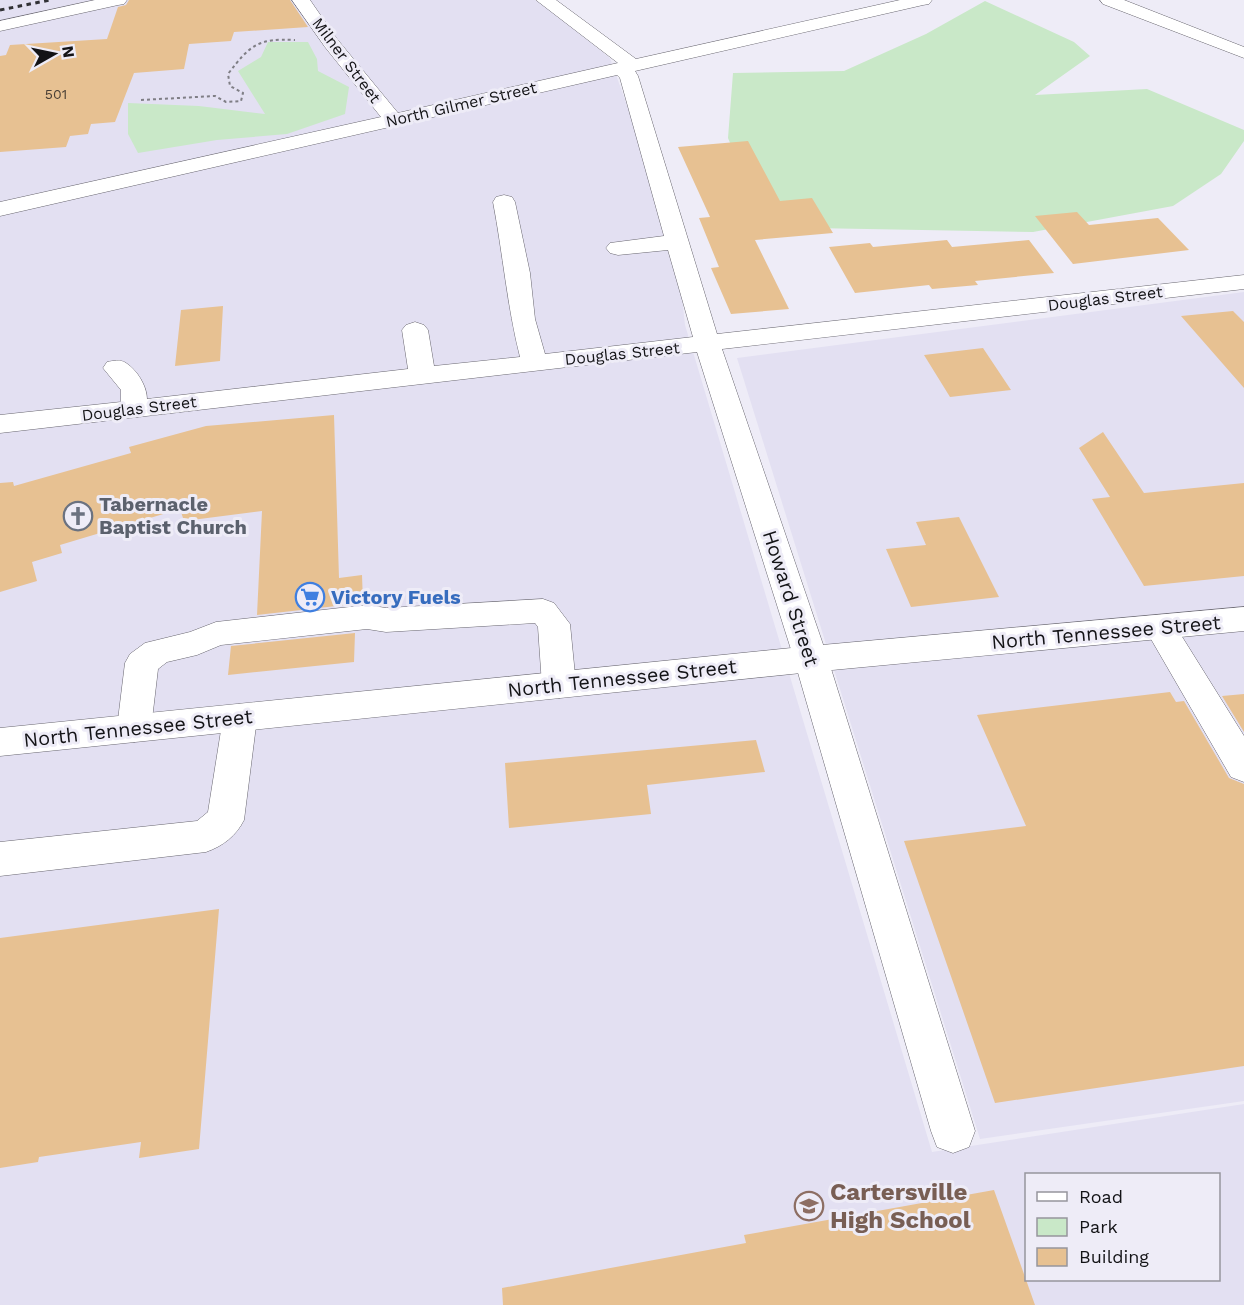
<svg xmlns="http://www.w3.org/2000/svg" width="1244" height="1305" viewBox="0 0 1244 1305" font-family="'Work Sans',sans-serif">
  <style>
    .built { fill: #e3e0f2; fill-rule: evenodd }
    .green { fill: #c9e8c8 }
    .building { fill: #e7c192 }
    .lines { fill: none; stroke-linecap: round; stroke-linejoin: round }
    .minor-casing { stroke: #68666f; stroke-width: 1 }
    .major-casing { stroke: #68666f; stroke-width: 1 }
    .path { stroke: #7f7e85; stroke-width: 2; stroke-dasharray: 3 3; stroke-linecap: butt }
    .minor { fill: #fff; fill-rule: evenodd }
    .major { fill: #fff; fill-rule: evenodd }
    .rail { stroke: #313135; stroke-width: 3; stroke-dasharray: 4.5 4.5; stroke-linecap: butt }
    .labels { text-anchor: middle; stroke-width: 6; stroke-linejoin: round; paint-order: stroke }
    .far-number-label { font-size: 14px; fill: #483e35 }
    .far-street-label { font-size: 16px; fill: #131316; stroke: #eeecf7 }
    .worship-label { font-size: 20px; font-weight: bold; fill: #5b616d; stroke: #eeecf7; text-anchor: start }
    .shop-label { font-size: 20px; font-weight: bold; fill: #366cbe; stroke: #eeecf7; text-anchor: start }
    .street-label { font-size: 20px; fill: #131316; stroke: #eeecf7 }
    .near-education-label { font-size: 24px; font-weight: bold; fill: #785e54; stroke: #eeecf7; text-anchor: start }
  </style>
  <rect width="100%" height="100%" fill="#eeecf7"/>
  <path class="built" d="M 0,0 L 537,0 L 610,58 L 676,242 L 685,325 L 932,1152 L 1244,1104 L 1244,1305 L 0,1305 ZM 1026,1174 L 1218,1174 L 1218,1280 L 1026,1280 Z
    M 1244,292 L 1244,1101 L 980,1139 L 737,358 Z"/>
  <path class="green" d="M 985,1 L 1074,42 L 1090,56 L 1035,95 L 1147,89 L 1244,130 L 1244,141 L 1221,174 L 1173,206 L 1033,232 L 812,228 L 766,231 L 728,138 L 733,73 L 844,71 L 926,34 Z
    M 268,42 L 308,42 L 317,59 L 318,71 L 349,87 L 345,114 L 287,134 L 217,140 L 138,153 L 128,134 L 128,103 L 199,106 L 265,114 L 238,71 L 261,57 Z"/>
  <path class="building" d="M 129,0 L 290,0 L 308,27 L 234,32 L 231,41 L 189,44 L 184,69 L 134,73 L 115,122 L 91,124 L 88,134 L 70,136 L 66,147 L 0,152 L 0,56 L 6,55 L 10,45 L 107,39 L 118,7 L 126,5 Z
    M 748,141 L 780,201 L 812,198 L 833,233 L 755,240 L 789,309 L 731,314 L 711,268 L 719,267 L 699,218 L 710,217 L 678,147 Z
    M 1077,212 L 1089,225 L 1158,218 L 1189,250 L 1073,264 L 1035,216 Z
    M 947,240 L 952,247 L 1029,240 L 1054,273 L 975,281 L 978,285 L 932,289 L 929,285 L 855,293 L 829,247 L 870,243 L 873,247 Z
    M 223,306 L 220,361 L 175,366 L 181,310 Z
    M 1233,311 L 1244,322 L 1244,388 L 1181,316 Z
    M 983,348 L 1011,390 L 950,397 L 924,355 Z
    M 334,415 L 339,578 L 362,575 L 363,603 L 257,615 L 262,511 L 184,521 L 180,509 L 60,545 L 62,553 L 32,562 L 37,581 L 0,592 L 0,483 L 13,482 L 14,486 L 131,453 L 129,447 L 206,426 Z
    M 1103,432 L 1144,493 L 1244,483 L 1244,576 L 1144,586 L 1092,499 L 1110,497 L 1079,448 Z
    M 959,517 L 999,597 L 911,607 L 886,549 L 926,545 L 916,522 Z
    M 355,633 L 354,662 L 228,675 L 231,646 Z
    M 1170,692 L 1176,702 L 1184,701 L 1229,778 L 1244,784 L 1244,1066 L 995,1103 L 904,841 L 1026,826 L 977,715 Z
    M 1244,694 L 1244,732 L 1222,696 Z
    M 756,740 L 765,772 L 647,785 L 651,814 L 509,828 L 505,763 Z
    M 219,909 L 199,1149 L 139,1158 L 141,1142 L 39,1157 L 38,1162 L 0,1168 L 0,938 Z
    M 994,1190 L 1035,1305 L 503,1305 L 502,1288 L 746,1243 L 744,1235 Z"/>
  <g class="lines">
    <g class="minor-casing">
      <path id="minor" d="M 95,0 L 127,0 L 124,4 L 118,5 L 0,31 L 0,21 Z
        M 292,0 L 310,0 L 337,39 L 398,113 L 618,63 L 536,0 L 556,0 L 636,59 L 900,0 L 932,0 L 929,4 L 923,5 L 635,71 L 638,76 L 717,334 L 1244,275 L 1244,289 L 722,349 L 828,659 L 975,1131 L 969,1147 L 953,1153 L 937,1147 L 931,1131 L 794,659 L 697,352 L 0,433 L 0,415 L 121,402 L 121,390 L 103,368 L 107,362 C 113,361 120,359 126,363 C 137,370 147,386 147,399 L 408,369 L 402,330 L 406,325 L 415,322 L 424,325 L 428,330 L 434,366 L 520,357 C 507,306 503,254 493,202 L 496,197 L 504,195 L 512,197 L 515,202 L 530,273 L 535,319 L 545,354 L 693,337 L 668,250 L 618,255 L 610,253 L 606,248 L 610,243 L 664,236 L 620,78 L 617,75 L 0,216 L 0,202 L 381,117 L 325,47 Z
        M 1100,0 L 1124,0 L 1244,47 L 1244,58 L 1103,4 Z
        M 543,599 L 554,603 L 570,624 L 576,685 L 571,694 L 559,698 L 547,694 L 542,685 L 538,627 L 535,623 L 386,632 L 367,629 L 221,645 L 197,655 L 167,662 L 158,669 L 151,728 L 146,738 L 134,742 L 122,738 L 117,728 L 125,663 L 130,654 L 145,643 L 190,632 L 216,622 L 367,605 L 386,608 Z
        M 1160,615 L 1171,619 L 1244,736 L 1244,782 L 1231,777 L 1144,627 L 1149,619 Z
        M 240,704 L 252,708 L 257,718 L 244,820 C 236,836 223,846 206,852 L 0,876 L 0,842 L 197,821 L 208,812 L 223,718 L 228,708 Z"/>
    </g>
    <g class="major-casing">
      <path id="major" d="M 1244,607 L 1244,631 L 811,672 L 0,756 L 0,728 L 811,646 Z"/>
    </g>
    <path class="path" d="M 141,100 L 215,96 L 226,102 L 241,101 L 243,93 L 230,86 L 228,74 C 250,45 258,38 295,40"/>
    <use href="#minor" class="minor"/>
    <use href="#major" class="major"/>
    <path class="rail" d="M 0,10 L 50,0"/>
  </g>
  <defs>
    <g id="church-ring" transform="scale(1.5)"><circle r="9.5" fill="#eeecf7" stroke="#6b7280" stroke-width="1.5"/><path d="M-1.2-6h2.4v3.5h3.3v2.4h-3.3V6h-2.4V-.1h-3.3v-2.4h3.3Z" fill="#6b7280"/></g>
    <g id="supermarket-ring" transform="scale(1.5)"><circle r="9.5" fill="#eeecf7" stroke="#3f7fe0" stroke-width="1.5"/><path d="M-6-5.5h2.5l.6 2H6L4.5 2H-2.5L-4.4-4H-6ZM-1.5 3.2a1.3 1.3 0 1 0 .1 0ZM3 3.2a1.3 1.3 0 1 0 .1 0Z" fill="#3f7fe0"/></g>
    <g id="school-ring" transform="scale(1.5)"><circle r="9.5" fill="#eeecf7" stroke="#8d6e63" stroke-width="1.5"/><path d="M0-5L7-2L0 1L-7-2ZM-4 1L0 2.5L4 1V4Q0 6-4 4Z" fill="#8d6e63"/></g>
  </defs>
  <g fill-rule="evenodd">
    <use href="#church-ring" x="78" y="516"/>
    <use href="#supermarket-ring" x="310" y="597"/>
    <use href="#school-ring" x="809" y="1206"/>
  </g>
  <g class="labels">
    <g class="far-number-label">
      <text x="56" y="99">501</text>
    </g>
    <g class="far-street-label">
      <text transform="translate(347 60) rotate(53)" y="6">Milner Street</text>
      <text transform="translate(461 104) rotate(-13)" y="6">North Gilmer Street</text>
      <text transform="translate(1105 298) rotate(-7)" y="6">Douglas Street</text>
      <text transform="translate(622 353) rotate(-6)" y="6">Douglas Street</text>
      <text transform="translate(139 408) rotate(-7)" y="6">Douglas Street</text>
    </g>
    <g class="worship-label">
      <text x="99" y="511">Tabernacle<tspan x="99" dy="23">Baptist Church</tspan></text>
    </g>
    <g class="shop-label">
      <text x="331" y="604">Victory Fuels</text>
    </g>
    <g class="street-label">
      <text transform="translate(791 598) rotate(72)" y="7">Howard Street</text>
      <text transform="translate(1106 632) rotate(-5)" y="7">North Tennessee Street</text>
      <text transform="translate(622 678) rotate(-6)" y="7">North Tennessee Street</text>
      <text transform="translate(138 728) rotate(-6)" y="7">North Tennessee Street</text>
    </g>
    <g class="near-education-label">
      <text x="830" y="1200">Cartersville<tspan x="830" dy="28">High School</tspan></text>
    </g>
  </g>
  <rect x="1025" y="1173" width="195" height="108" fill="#eeecf7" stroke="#96959d" stroke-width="1.5"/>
  <rect x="1037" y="1192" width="30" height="9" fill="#ffffff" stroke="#96959d" stroke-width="1.5"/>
  <text x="1079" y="1203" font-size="18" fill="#131316">Road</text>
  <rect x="1037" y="1218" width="30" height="18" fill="#c9e8c8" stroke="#96959d" stroke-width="1.5"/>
  <text x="1079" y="1233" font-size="18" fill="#131316">Park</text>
  <rect x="1037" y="1248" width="30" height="18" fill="#e7c192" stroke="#96959d" stroke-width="1.5"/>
  <text x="1079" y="1263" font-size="18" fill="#131316">Building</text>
  <g transform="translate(54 54) rotate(81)" stroke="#eeecf7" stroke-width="4.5" paint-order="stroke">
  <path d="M0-4.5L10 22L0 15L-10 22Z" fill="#131316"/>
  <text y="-9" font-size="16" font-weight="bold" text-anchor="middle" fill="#131316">N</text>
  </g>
</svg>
